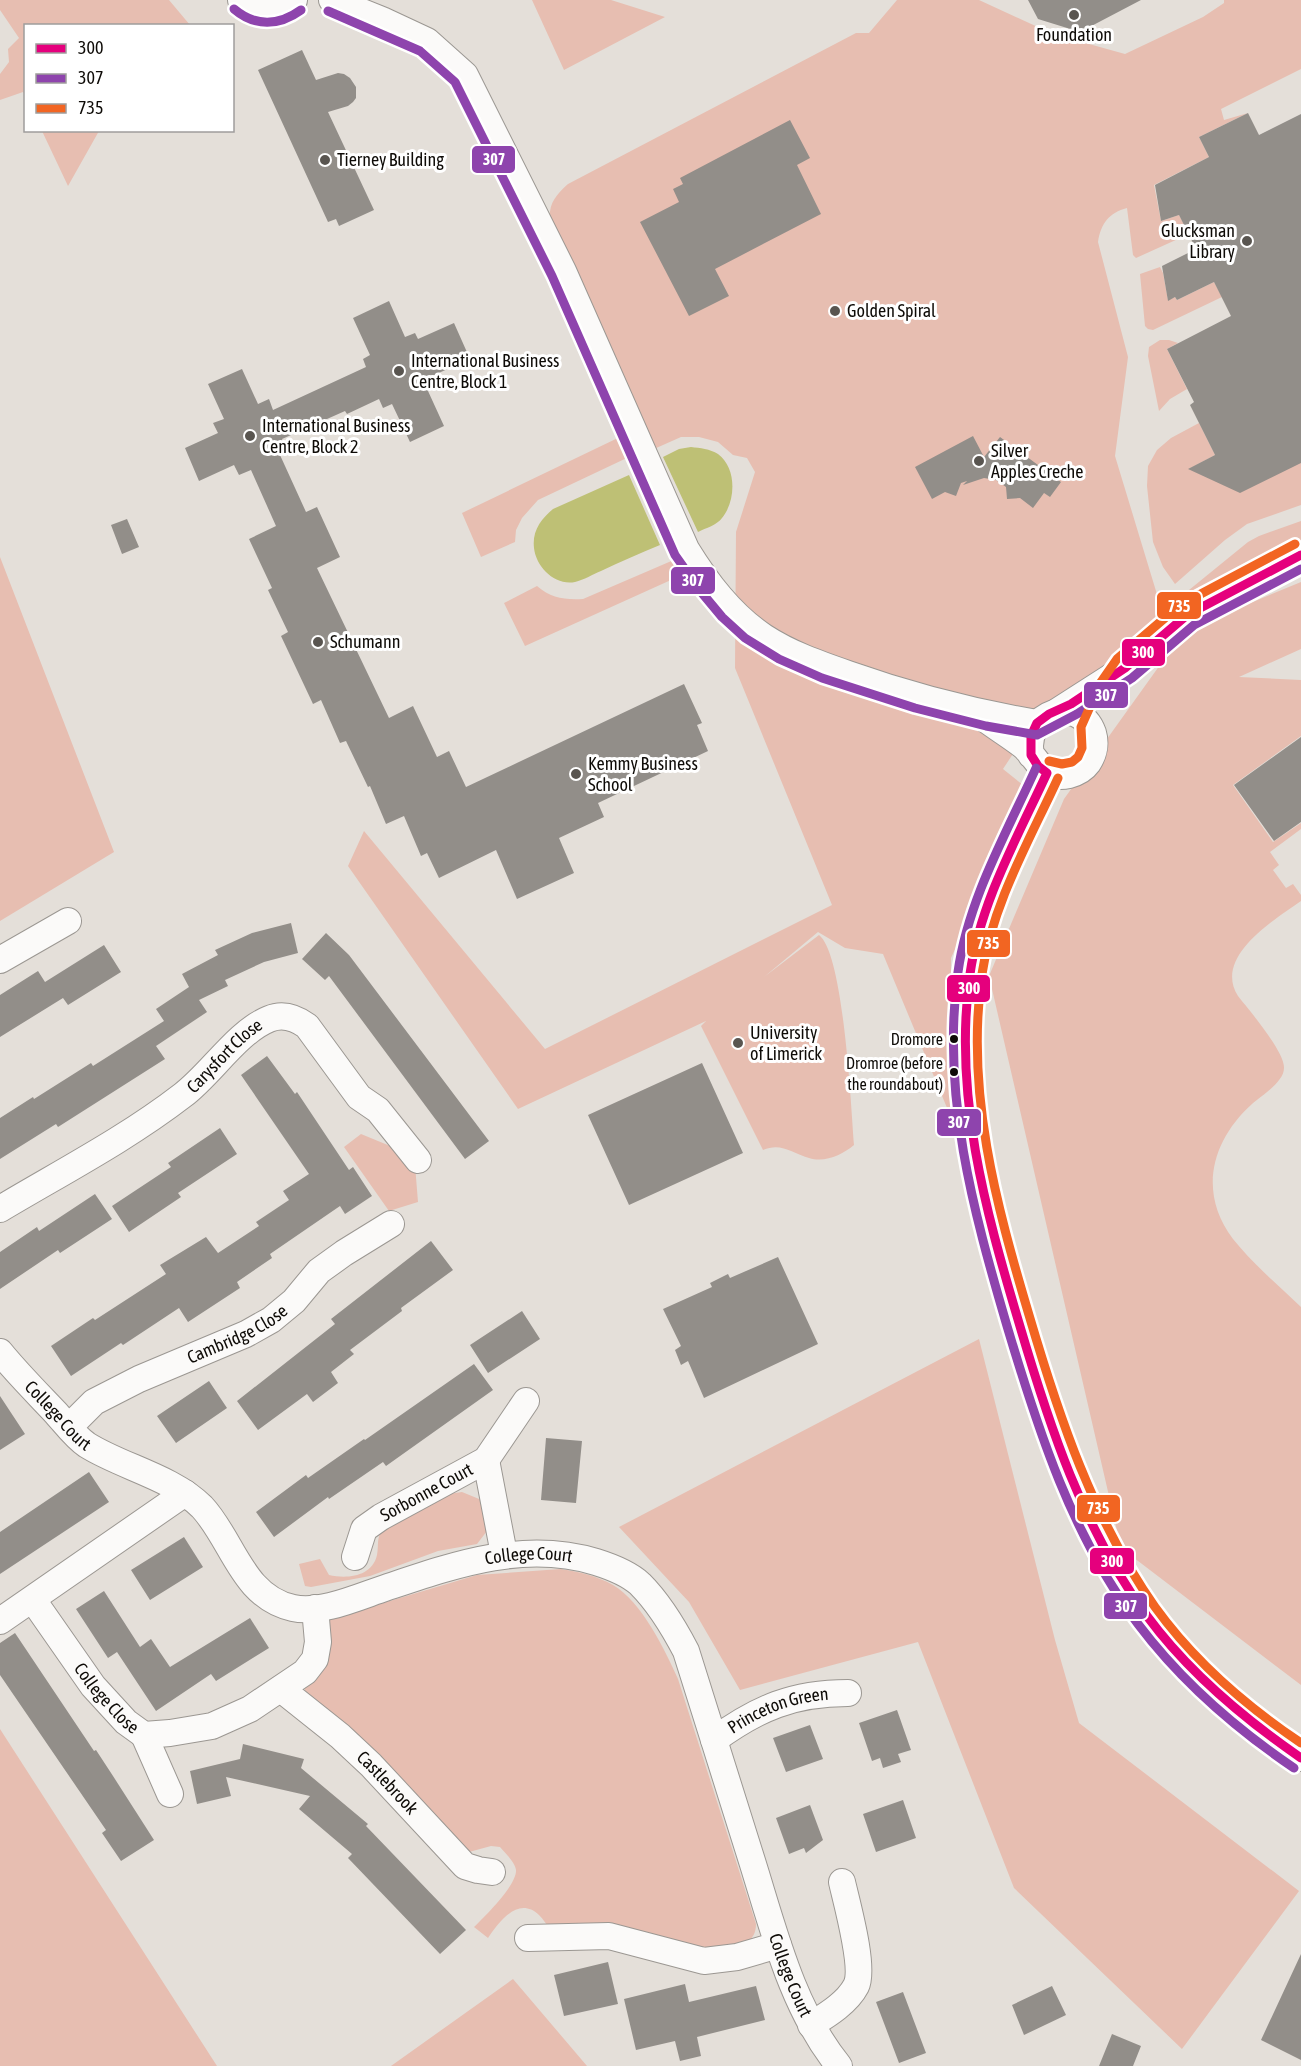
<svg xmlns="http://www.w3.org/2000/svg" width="1301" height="2066" viewBox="0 0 1301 2066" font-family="'Asap Condensed',sans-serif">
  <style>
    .green { fill: #e7beb1 }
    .water { fill: #bec075 }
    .building { fill: #928e89 }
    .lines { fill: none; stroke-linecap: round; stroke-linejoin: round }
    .street-casing { stroke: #9b9792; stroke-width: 28 }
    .street { stroke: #fbfaf9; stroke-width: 26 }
    .bus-1-casing { stroke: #fff; stroke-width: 14 }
    .bus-2-casing { stroke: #fff; stroke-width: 14 }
    .bus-3-casing { stroke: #fff; stroke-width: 14 }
    .bus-1 { stroke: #e5007d; stroke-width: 9 }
    .bus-2 { stroke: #8e44ad; stroke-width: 9 }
    .bus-3 { stroke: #f26522; stroke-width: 9 }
    .poi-dot { fill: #595550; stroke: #fff; stroke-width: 2 }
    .bus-dot { fill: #0e0b07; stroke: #fff; stroke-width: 2 }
    .labels { text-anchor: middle; stroke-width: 6; stroke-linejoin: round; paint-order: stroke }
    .bus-label { font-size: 16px; fill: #0e0b07; stroke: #fff; text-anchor: end }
    .poi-label { font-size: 18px; fill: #0e0b07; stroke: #fff; text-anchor: start }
    .street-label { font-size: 18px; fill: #0e0b07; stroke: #fff }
    .line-badge { stroke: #fff; stroke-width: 2 }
    .badge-label { font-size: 16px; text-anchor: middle; font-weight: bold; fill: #fff }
  </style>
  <rect width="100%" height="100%" fill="#e4dfd9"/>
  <path class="green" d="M 0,0 L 169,0 L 190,25 L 26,26 L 25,95 L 23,92 L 0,100 L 0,74 L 9,62 L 8,49 L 19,38 L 0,10 Z
    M 532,0 L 611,0 L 665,17 L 564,70 Z
    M 897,0 L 979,0 L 1053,34 L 1125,54 L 1203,17 L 1224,3 L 1224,0 L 1301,0 L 1301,69 L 1221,109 L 1224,120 L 1248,113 L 1199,137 L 1209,157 L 1154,185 L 1161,221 L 1179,215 L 1189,234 L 1136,258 L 1133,255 L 1127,208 C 1109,213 1101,223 1098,242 L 1128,357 L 1115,456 L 1166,624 L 1141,647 L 1044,707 L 1003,769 L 1028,789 L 951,958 L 950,1115 L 883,954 L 845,948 L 818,932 L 764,977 L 819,935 C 844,954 851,1108 854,1145 C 842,1155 825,1163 809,1158 C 792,1153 781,1142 763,1150 L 701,1026 L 706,1021 L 518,1109 L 348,866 L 364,831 L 545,1049 L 832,905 L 735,668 L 736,532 L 755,472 L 747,458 L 733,455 L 718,442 L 699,437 L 681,437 L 654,449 L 550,223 C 548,204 555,196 568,184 L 856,33 L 869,33 Z
    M 42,131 L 99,131 L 68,186 Z
    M 1160,267 L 1163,273 L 1168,300 L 1175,297 L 1177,300 L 1214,282 L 1222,297 L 1153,330 L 1148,329 L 1145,326 L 1140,274 Z
    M 1160,340 L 1169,340 L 1178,343 L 1167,349 L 1187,389 L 1170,399 L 1159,411 L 1148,356 L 1149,347 Z
    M 1199,423 L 1215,455 L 1189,469 L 1301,463 L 1301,505 L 1247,524 L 1225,540 L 1175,584 L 1163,567 L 1153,542 L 1147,486 L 1148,466 L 1157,450 L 1171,438 Z
    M 622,436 L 631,456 L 538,500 L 522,518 L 516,530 L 515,542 L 481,557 L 462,513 Z
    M 1301,521 L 1301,544 C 1288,549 1274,553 1262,560 C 1243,570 1212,598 1191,593 L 1189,590 L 1248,542 L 1259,536 Z
    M 0,557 L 114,852 L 0,921 Z
    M 676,559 L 682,575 L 525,646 L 504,603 L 537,586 C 551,598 564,600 583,599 Z
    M 1301,582 L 1301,649 L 1239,677 L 1301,680 L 1301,736 L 1233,785 L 1273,842 L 1301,823 L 1301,829 L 1270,852 L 1279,865 L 1273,870 L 1286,888 L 1293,884 L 1301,895 L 1301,901 C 1274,920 1213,957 1238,996 C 1249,1010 1285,1052 1284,1068 C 1284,1082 1262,1095 1252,1104 C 1211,1141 1198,1193 1233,1239 C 1253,1264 1278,1285 1301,1307 L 1301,1685 L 1121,1548 L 989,976 L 1064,799 L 1185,630 Z
    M 361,1134 L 395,1148 L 415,1165 L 418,1202 L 389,1211 L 344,1147 Z
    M 979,1339 L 1055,1640 L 1079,1723 L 1299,1891 L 1182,2049 L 1014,1888 L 918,1642 L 740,1690 L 689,1602 L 619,1527 Z
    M 462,1492 L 484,1501 L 487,1531 L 477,1544 L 438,1551 L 370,1576 L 311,1587 L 305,1586 L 299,1564 L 320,1559 L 329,1575 C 347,1579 372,1577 377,1555 C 379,1545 376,1538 383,1528 L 442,1495 Z
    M 561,1569 C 580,1572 597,1576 613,1585 C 642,1602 665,1650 678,1679 L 756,1924 C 756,1942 742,1945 728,1953 L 551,1930 C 547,1925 543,1919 539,1915 C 518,1895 498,1923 488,1938 L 474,1927 C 484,1917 517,1885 516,1870 C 515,1862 505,1853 500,1847 L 491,1846 L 469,1852 L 408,1785 L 352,1733 L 305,1695 L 305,1686 L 327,1627 L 330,1620 L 336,1617 L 477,1575 Z
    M 0,1729 L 217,2066 L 0,2066 Z
    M 513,1979 L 587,2066 L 391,2066 Z"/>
  <path class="water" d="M 691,447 C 700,448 710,449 718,454 C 737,468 736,501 722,518 C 717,525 706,528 698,532 L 663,457 L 679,449 Z
    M 629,475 L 660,545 C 640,553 620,562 601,571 C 593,574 584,580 575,582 C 555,586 536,567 534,548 C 532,531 541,519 553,509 Z"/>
  <path class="building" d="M 1028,0 L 1141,0 L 1080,32 L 1038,19 Z
    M 302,50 L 316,80 L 338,73 L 344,74 L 350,78 L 356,87 L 356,98 L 353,102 L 348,106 L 328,112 L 374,210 L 339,226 L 336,219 L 328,222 L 258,70 Z
    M 1248,113 L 1259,135 L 1301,114 L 1301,463 L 1240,493 L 1188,469 L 1215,455 L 1190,405 L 1194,402 L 1167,349 L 1231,316 L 1214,282 L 1177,300 L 1175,297 L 1168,301 L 1162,266 L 1196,249 L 1179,215 L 1161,221 L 1155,185 L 1209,157 L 1199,137 Z
    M 790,120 L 810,158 L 797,165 L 821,214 L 715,269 L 729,296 L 689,316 L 640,222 L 679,202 L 673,189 L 683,184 L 680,178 Z
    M 389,301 L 405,337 L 415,333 L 418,339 L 454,323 L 470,359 L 432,376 L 437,386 L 428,391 L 444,426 L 410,442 L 392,404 L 383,408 L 379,399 L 347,414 L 345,411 L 282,439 L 287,452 L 280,455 L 306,512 L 317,507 L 340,557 L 317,568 L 389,718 L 413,706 L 437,757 L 449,751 L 466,787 L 684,684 L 702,723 L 697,725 L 708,751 L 598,803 L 604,817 L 559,838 L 574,873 L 517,899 L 496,850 L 439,878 L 427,853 L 421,856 L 404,816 L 386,824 L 370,786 L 368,787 L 346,741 L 340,743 L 321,700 L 313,704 L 281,636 L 288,632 L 268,590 L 272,588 L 249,539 L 276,526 L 251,470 L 239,475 L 234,465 L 199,481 L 185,448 L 218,433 L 213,423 L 224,419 L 208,384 L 242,369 L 258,404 L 269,399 L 273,410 L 366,367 L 363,359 L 370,355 L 353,318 Z
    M 973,436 L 984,457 L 1000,437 L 1061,482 L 1050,497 L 1044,493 L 1033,508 L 1020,498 L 1007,499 L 1006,487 L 996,480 L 984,478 L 963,485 L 967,481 L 961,483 L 956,496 L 945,492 L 932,499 L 915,467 Z
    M 127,519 L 139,547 L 122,554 L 111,525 Z
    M 1301,737 L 1301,822 L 1274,841 L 1234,785 Z
    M 291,923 L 298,953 L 264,962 L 225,980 L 228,986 L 199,1000 L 207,1012 L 156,1046 L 165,1059 L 58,1127 L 56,1124 L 0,1159 L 0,1118 L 33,1097 L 34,1099 L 91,1063 L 93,1066 L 164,1021 L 156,1009 L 189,987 L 182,974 L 218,955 L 215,950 L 252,933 Z
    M 326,933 L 349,955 L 489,1141 L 465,1159 L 329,976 L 325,980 L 302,959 Z
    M 104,945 L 121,972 L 68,1005 L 63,998 L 0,1037 L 0,995 L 38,971 L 45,982 Z
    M 267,1056 L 295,1094 L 297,1092 L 349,1170 L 353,1167 L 372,1196 L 345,1214 L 340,1206 L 270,1254 L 272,1258 L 237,1282 L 240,1288 L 188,1322 L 179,1308 L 123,1345 L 121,1343 L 71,1376 L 51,1346 L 93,1318 L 95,1320 L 166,1274 L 160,1265 L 206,1237 L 218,1253 L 259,1226 L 256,1222 L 289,1200 L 283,1191 L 309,1174 L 241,1075 Z
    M 702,1063 L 743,1153 L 629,1205 L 588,1115 Z
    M 220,1128 L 237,1154 L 178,1193 L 181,1197 L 129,1232 L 112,1206 L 171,1167 L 168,1163 Z
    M 95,1194 L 112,1219 L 60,1253 L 58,1250 L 0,1289 L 0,1252 L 37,1227 L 39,1231 Z
    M 431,1241 L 453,1270 L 401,1308 L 402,1311 L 350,1350 L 354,1354 L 331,1372 L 338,1383 L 313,1402 L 307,1394 L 258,1430 L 237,1401 L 335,1324 L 331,1319 Z
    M 778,1257 L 818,1344 L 704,1398 L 688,1361 L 681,1365 L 675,1350 L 681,1346 L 663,1309 L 712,1287 L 710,1283 L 728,1274 L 730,1278 Z
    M 522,1311 L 540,1339 L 488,1373 L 470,1345 Z
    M 474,1364 L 493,1390 L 386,1466 L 383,1462 L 329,1499 L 328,1497 L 274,1537 L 256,1512 L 306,1475 L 308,1478 L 364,1439 L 365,1440 Z
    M 209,1381 L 227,1408 L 176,1443 L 157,1416 Z
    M 0,1396 L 25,1434 L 0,1450 Z
    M 546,1438 L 582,1441 L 576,1503 L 541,1500 Z
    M 89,1472 L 109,1502 L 0,1574 L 0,1532 Z
    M 184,1537 L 203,1567 L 150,1600 L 131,1570 Z
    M 104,1591 L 140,1647 L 151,1639 L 170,1667 L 250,1618 L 269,1648 L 216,1681 L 211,1674 L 156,1711 L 117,1652 L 108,1658 L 76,1609 Z
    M 15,1633 L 94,1751 L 96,1750 L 113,1776 L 154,1840 L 121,1861 L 102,1833 L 106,1830 L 0,1675 L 0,1643 Z
    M 897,1710 L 911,1750 L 898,1754 L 901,1762 L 883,1768 L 880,1758 L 872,1761 L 859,1723 Z
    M 810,1725 L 823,1759 L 786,1772 L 773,1738 Z
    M 243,1744 L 304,1759 L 301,1768 L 368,1824 L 366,1826 L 466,1930 L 440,1954 L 348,1858 L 352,1854 L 299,1809 L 310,1796 L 226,1777 L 231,1796 L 197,1804 L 190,1771 L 240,1759 Z
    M 903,1800 L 916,1838 L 876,1852 L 863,1814 Z
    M 810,1805 L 823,1840 L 806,1853 L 804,1848 L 789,1854 L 776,1818 Z
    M 1301,1954 L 1301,2060 L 1261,2040 Z
    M 608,1962 L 618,2004 L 564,2016 L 554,1975 Z
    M 685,1984 L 689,2002 L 756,1986 L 765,2020 L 697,2037 L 701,2056 L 680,2061 L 675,2041 L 636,2050 L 624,1999 Z
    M 1052,1986 L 1066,2015 L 1024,2035 L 1012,2005 Z
    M 903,1992 L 926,2053 L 899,2063 L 876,2002 Z
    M 1112,2034 L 1141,2046 L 1133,2066 L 1099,2066 Z"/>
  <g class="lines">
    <g class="street-casing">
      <g id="street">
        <path d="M 241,0 C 257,15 278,14 294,0"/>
        <path d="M 332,0 L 382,20 L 427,41 L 465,75 L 563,271 L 686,549 C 707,583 731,615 764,637 C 790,654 819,664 848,674 C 910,696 972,712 1037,723"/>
        <path d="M 1058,711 L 1125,668 L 1187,615 L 1301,555"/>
        <path d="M 981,716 C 994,726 1009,735 1022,745 C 1039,758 1041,781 1069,775 C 1076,773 1083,770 1088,763 C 1094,754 1096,743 1093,733 C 1079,694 1022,712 1031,755"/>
        <path d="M 1047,773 C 1031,808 1014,843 999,879 C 993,892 986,906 982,920 C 975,942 970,968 968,991 C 954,1103 985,1211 1017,1317 C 1047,1421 1082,1528 1147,1616 C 1191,1674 1240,1718 1301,1758"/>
        <path d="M 0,960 L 68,921"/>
        <path id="s1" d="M 0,1209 C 62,1172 126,1139 183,1095 C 211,1074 237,1032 269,1019 C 283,1013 296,1018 307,1026 L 359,1097 L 378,1110 L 418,1160"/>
        <path id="s2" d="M 0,1352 C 17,1373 37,1393 55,1412 C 65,1423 75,1437 87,1445 C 122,1467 172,1477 202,1507 C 233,1540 242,1597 293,1608 C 321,1614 358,1597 385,1588 C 454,1565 523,1540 596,1562 C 612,1567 628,1573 640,1584 C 659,1603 674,1628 686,1651 C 708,1721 730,1791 752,1861 C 774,1931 792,2008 839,2066"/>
        <path id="s3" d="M 69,1427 L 94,1402 L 139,1379 L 246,1334 L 271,1320 L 294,1301 L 319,1271 L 344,1253 L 391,1224"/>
        <path d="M 486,1460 L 504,1554"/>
        <path id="s4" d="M 355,1557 L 364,1529 L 381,1517 L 486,1460 L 526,1401"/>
        <path id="s5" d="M 33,1600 L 93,1686 L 126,1722 L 144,1735 L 170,1733 L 212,1726 L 250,1709 L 305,1672 L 315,1659 L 318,1642 L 315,1608"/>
        <path d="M 0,1621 L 185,1493"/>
        <path id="s6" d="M 281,1689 L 340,1736 L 371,1765 L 465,1866 L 478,1870 L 492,1872"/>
        <path d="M 144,1735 L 170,1794"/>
        <path id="s7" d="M 714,1740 C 758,1708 793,1693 848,1693"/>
        <path d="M 528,1938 L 609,1936 L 704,1961 L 737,1957 L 778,1945"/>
        <path d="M 811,2025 C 827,2015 847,2003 856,1986 C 865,1968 847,1904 842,1882"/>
      </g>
    </g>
    <use href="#street" class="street"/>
    <g class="bus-1-casing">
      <path id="bus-1" d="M 1047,773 C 1017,838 980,903 970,974 C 953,1094 985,1209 1019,1323 C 1049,1425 1083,1529 1147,1616 C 1189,1673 1243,1718 1301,1758
        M 1047,773 L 1038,766 L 1031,755 L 1031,736 L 1037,723 L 1049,714 L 1071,704 L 1125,668 L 1187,615 L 1301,555"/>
    </g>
    <g class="bus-2-casing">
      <path id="bus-2" d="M 234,9 C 255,27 279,26 301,10
        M 328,11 L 420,51 L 455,82 L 552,276 L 675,555 L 702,593 L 722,617 L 745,638 L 779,659 L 822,678 L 915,708 L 986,726 L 1037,735 L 1077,714 L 1132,678 L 1194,625 L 1301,569
        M 1036,768 C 1006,834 968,900 958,972 C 941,1094 973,1210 1007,1326 C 1038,1430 1072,1536 1138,1624 C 1181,1681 1235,1728 1294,1768"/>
    </g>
    <g class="bus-3-casing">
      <path id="bus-3" d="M 1049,761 L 1062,764 L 1072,762 L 1078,757 L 1082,748 L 1081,727 L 1101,682 L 1117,659 L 1180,605 L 1295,544
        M 1058,778 C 1029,841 992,905 982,974 C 965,1091 996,1204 1029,1315 C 1059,1417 1093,1519 1155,1607 C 1194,1661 1246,1706 1301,1743"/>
    </g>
    <use href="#bus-1" class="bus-1"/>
    <use href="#bus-2" class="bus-2"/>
    <use href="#bus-3" class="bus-3"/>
  </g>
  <g class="poi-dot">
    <circle cx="1074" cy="15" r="6"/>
    <circle cx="325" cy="160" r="6"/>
    <circle cx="1247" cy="241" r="6"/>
    <circle cx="835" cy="311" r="6"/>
    <circle cx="399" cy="371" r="6"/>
    <circle cx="250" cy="436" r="6"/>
    <circle cx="979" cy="461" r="6"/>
    <circle cx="318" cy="642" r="6"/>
    <circle cx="576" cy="774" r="6"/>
    <circle cx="738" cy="1043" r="6"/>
  </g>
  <g class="bus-dot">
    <circle cx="954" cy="1039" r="5"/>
    <circle cx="954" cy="1072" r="5"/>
  </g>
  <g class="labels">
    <g class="bus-label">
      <text x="943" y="1045">Dromore</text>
      <text x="943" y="1069">Dromroe (before<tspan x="943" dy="21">the roundabout)</tspan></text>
    </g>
    <g class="poi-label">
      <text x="1074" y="41" text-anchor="middle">Foundation</text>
      <text x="337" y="166">Tierney Building</text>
      <text x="1235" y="237" text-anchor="end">Glucksman<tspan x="1235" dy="21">Library</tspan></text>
      <text x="847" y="317">Golden Spiral</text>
      <text x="411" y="367">International Business<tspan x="411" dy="21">Centre, Block 1</tspan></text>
      <text x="262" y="432">International Business<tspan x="262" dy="21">Centre, Block 2</tspan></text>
      <text x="991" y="457">Silver<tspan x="991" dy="21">Apples Creche</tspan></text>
      <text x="330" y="648">Schumann</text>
      <text x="588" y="770">Kemmy Business<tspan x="588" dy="21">School</tspan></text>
      <text x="750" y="1039">University<tspan x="750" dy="21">of Limerick</tspan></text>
    </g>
    <g class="street-label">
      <text dy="6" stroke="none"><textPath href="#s1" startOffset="273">Carysfort Close</textPath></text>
      <text dy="6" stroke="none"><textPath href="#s3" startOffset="194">Cambridge Close</textPath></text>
      <text dy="6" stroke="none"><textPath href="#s2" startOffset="86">College Court</textPath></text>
      <text dy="6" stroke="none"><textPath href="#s4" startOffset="102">Sorbonne Court</textPath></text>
      <text dy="6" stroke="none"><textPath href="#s2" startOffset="642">College Court</textPath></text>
      <text dy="6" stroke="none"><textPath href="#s5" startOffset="123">College Close</textPath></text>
      <text dy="6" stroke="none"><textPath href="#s7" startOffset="72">Princeton Green</textPath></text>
      <text dy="6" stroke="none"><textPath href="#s6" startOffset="142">Castlebrook</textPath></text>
      <text dy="6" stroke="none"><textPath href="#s2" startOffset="1182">College Court</textPath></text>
    </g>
  </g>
  <g class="line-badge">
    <rect x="471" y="145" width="45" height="29" rx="6" fill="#8e44ad"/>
    <rect x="670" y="566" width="46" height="29" rx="6" fill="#8e44ad"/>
    <rect x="1156" y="591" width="46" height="29" rx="6" fill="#f26522"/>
    <rect x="1121" y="638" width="45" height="29" rx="6" fill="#e5007d"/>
    <rect x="1083" y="681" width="46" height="28" rx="6" fill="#8e44ad"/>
    <rect x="966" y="929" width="45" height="29" rx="6" fill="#f26522"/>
    <rect x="946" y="974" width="45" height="29" rx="6" fill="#e5007d"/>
    <rect x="936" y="1108" width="46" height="29" rx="6" fill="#8e44ad"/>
    <rect x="1076" y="1494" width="45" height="29" rx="6" fill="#f26522"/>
    <rect x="1089" y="1547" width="46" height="28" rx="6" fill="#e5007d"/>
    <rect x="1103" y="1592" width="45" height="28" rx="6" fill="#8e44ad"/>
  </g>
  <g class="badge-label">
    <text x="494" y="165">307</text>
    <text x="693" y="586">307</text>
    <text x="1179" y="612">735</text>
    <text x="1143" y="658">300</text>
    <text x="1106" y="701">307</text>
    <text x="988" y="949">735</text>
    <text x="969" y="994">300</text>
    <text x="959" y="1128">307</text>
    <text x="1098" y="1514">735</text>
    <text x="1112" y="1567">300</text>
    <text x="1126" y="1612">307</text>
  </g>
  <rect x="24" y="24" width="210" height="108" fill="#ffffff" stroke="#9f9d9c" stroke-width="1.5"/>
  <rect x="36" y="44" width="30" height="9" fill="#e5007d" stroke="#9f9d9c" stroke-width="1.5"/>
  <text x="78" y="54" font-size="18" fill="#0e0b07">300</text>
  <rect x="36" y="74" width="30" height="9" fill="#8e44ad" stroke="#9f9d9c" stroke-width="1.5"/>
  <text x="78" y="84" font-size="18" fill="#0e0b07">307</text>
  <rect x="36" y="104" width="30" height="9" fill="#f26522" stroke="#9f9d9c" stroke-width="1.5"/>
  <text x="78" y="114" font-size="18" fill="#0e0b07">735</text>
</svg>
